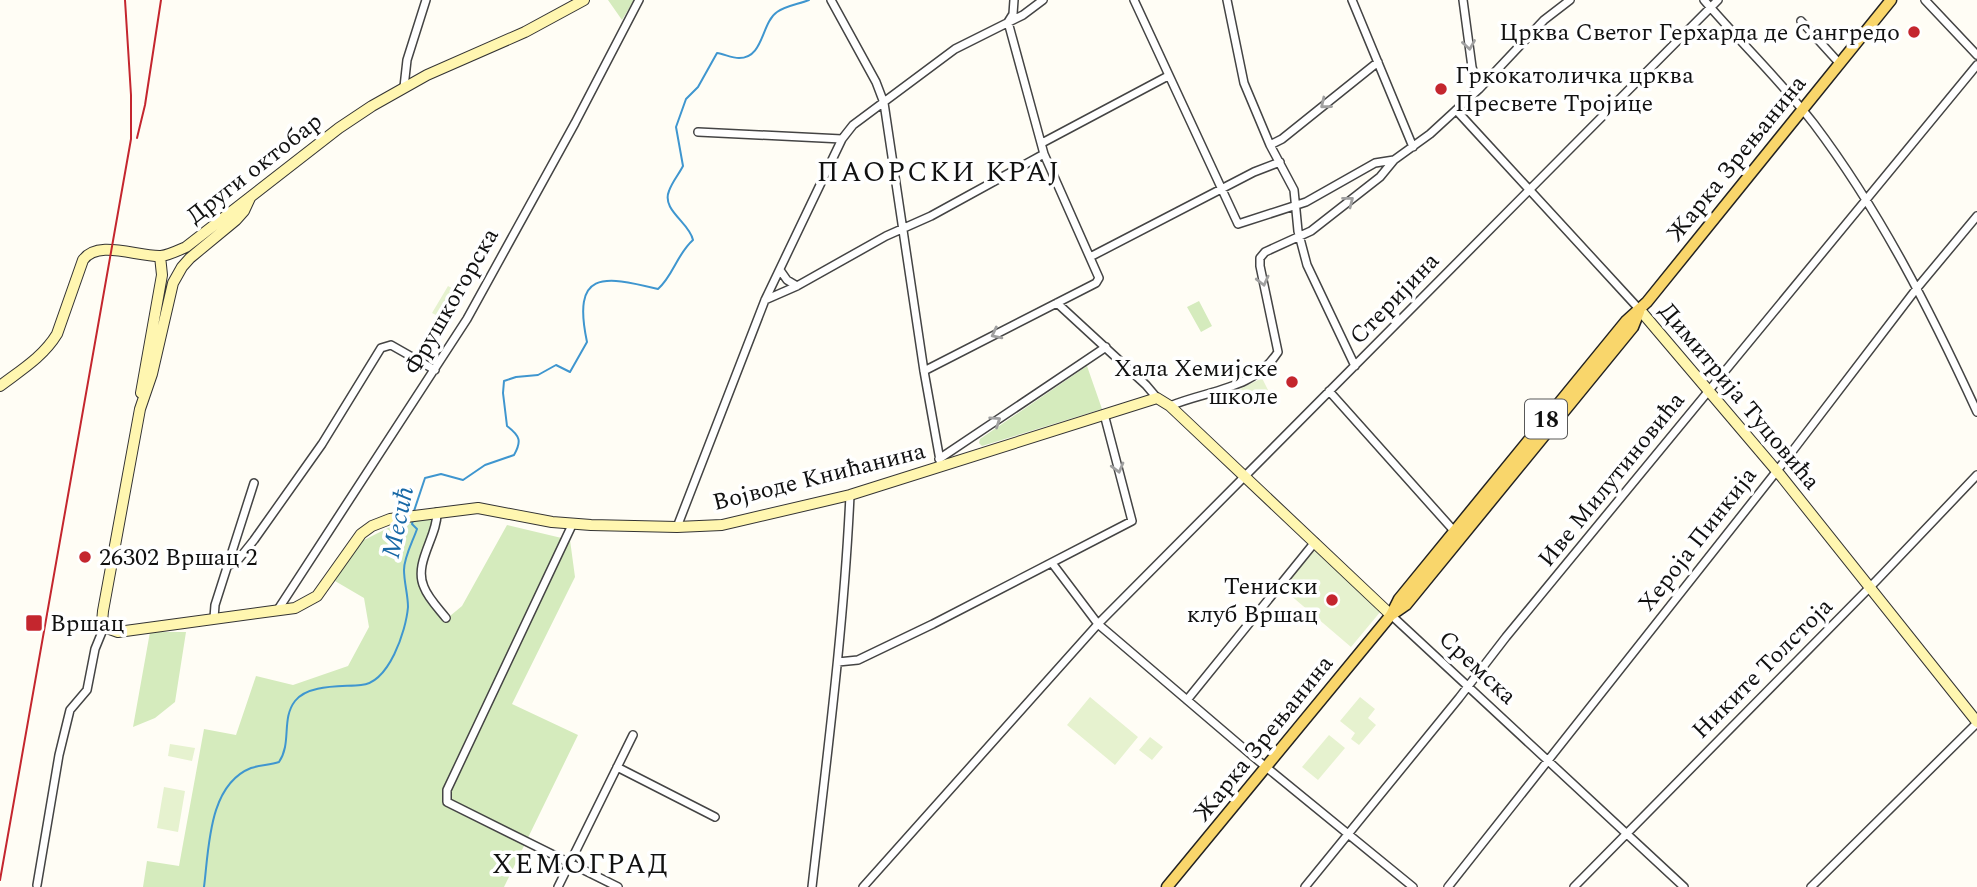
<svg xmlns="http://www.w3.org/2000/svg" width="1977" height="887" viewBox="0 0 1977 887" font-family="Spectral,serif">
  <style>
    .green { fill: #d5ebbd }
    .pitch { fill: #e6f2cf }
    .lines { fill: none; stroke-linecap: round; stroke-linejoin: round }
    .stream { stroke: #3f96cf; stroke-width: 2 }
    .street-casing { stroke: #444; stroke-width: 10 }
    .secondary-casing { stroke: #333; stroke-width: 12 }
    .primary-casing { stroke: #222; stroke-width: 13 }
    .street { stroke: #fff; stroke-width: 7 }
    .secondary { stroke: #fff6b0; stroke-width: 10 }
    .primary { stroke: #f9d66b; stroke-width: 10 }
    .rail { stroke: #c4262e; stroke-width: 2 }
    .oneway { stroke: #a0a0a0 }
    .poi-dot { fill: #c4262e; stroke: #fff; stroke-width: 2.5 }
    .labels { text-anchor: middle; stroke-width: 7; stroke-linejoin: round; paint-order: stroke }
    .shield { fill: #fff; stroke: #585858; stroke-width: 2 }
    .shield-label { font-size: 23px; font-weight: bold; fill: #111 }
    .poi-label { font-size: 24px; fill: #111; stroke: #fff; text-anchor: end }
    .street-label { font-size: 24px; fill: #111; stroke: #fff }
    .water-label { font-size: 26px; font-style: italic; fill: #1768a6; stroke: #fff }
    .quarter-label { font-size: 28px; letter-spacing: 2px; fill: #111; stroke: #fff }
  </style>
  <rect width="100%" height="100%" fill="#fffdf5"/>
  <path class="green" d="M 608,0 L 634,0 L 622,20 Z
    M 1199,301 L 1212,326 L 1201,332 L 1187,307 Z
    M 1087,366 L 1102,409 L 982,446 L 979,443 L 980,439 Z
    M 431,518 L 434,526 L 419,567 L 418,584 L 444,621 L 462,606 L 507,525 L 570,540 L 575,577 L 512,704 L 578,735 L 504,887 L 143,887 L 147,861 L 179,866 L 204,729 L 236,735 L 256,676 L 293,685 L 348,666 L 369,627 L 364,598 L 335,581 L 358,543 L 396,524 Z
    M 150,632 L 186,632 L 175,702 L 155,718 L 133,727 Z"/>
  <path class="pitch" d="M 448,286 L 461,293 L 446,320 L 432,313 Z
    M 1262,378 L 1269,392 L 1245,404 L 1238,390 Z
    M 1315,550 L 1381,611 L 1351,647 L 1282,588 Z
    M 1090,697 L 1138,737 L 1115,765 L 1067,725 Z
    M 1360,697 L 1375,709 L 1368,718 L 1376,725 L 1359,745 L 1351,739 L 1355,733 L 1340,721 Z
    M 1329,735 L 1345,748 L 1318,780 L 1302,767 Z
    M 1150,737 L 1163,747 L 1152,760 L 1139,750 Z
    M 170,744 L 195,748 L 192,761 L 168,756 Z
    M 164,787 L 185,791 L 178,832 L 157,828 Z"/>
  <g class="lines">
    <path class="stream" d="M 414,511 L 425,478 L 441,474 L 463,480 L 485,465 L 514,455 C 522,441 520,436 507,426 L 503,393 L 504,381 L 516,377 L 538,375 L 556,365 L 570,372 L 587,342 C 572,271 602,275 658,289 C 673,276 677,254 693,240 C 690,223 661,210 669,191 C 672,182 679,174 683,166 L 676,127 L 686,99 L 698,87 L 717,53 C 724,54 732,58 739,58 C 764,58 761,23 777,12 C 785,6 799,4 809,0
      M 204,887 C 209,849 208,785 251,768 C 260,765 270,765 279,762 C 292,743 281,719 295,701 C 308,684 341,687 361,685 C 389,683 406,631 408,607 C 408,595 404,582 404,570 C 404,557 413,541 417,529 L 412,524 L 413,520"/>
    <g class="street-casing">
      <path id="street" d="M 831,0 L 876,82 L 884,103 L 924,371 L 941,466
        M 1134,0 L 1238,224 L 1306,202 L 1375,163 L 1394,160
        M 1227,0 L 1244,83 L 1270,145 L 1294,190 L 1298,231 L 1307,265 L 1355,366
        M 1352,0 L 1413,147
        M 1463,0 L 1472,67 L 1479,89
        M 1704,0 C 1740,42 1780,80 1814,124 C 1881,213 1931,312 1977,412
        M 1925,0 L 1977,55
        M 1801,21 L 1840,64
        M 404,87 L 407,60 L 426,0
        M 1456,110 L 1640,310
        M 698,132 L 842,139
        M 1042,143 L 1168,76
        M 1270,145 L 1282,139 L 1378,62
        M 1090,257 L 1254,172 L 1280,162
        M 780,270 L 787,280 L 797,286
        M 765,300 L 797,286 L 886,236 L 931,216 L 1044,154
        M 1057,303 L 1146,385 L 1157,398
        M 924,371 L 1096,283 L 1099,278 L 1044,154 L 1008,22 L 1013,14 L 1014,0
        M 1329,391 L 1455,532
        M 1170,406 C 1208,390 1254,390 1278,352 L 1260,266 L 1260,258 L 1265,252 L 1311,231 L 1380,177 L 1394,160 L 1430,134 L 1479,89 L 1544,20 L 1570,0
        M 939,459 L 1106,347
        M 437,512 C 438,536 413,563 424,587 C 428,598 439,609 446,618
        M 573,523 L 447,790 L 447,802 L 618,887
        M 677,527 L 765,300 L 842,139 L 853,125 L 955,49 L 1023,15 L 1043,0
        M 1052,563 L 1098,624 L 1255,758 L 1413,887
        M 228,566 L 238,560 L 254,540 L 322,444 L 381,348 L 391,345 L 435,370
        M 277,611 L 467,319 L 575,123 L 639,0
        M 1391,615 L 1684,887
        M 214,618 L 215,605 L 254,483
        M 838,662 L 858,660 L 933,624 L 1132,521 L 1104,414
        M 1187,700 L 1315,542
        M 617,767 L 715,817
        M 37,885 L 59,755 L 70,710 L 87,690 L 95,649 L 104,627
        M 558,887 L 633,735
        M 812,887 C 827,756 844,626 850,495
        M 863,887 L 1098,624 L 1718,0
        M 1305,887 L 1459,698 L 1506,637 L 1977,65
        M 1448,887 L 1791,453 L 1917,288 L 1977,216
        M 1574,887 L 1877,580 L 1977,475
        M 1811,887 L 1977,723"/>
    </g>
    <g class="secondary-casing">
      <path id="secondary" d="M 250,198 L 244,211 L 236,220 L 190,258 L 182,267 L 173,283 L 152,374 L 140,409 L 103,611 L 102,622 L 104,627 L 118,632 L 295,608 L 317,596 L 361,534 L 372,526 L 390,519 L 478,508 L 552,522 L 591,525 L 677,527 L 722,525 L 850,495 L 1157,398 L 1170,406 L 1391,615
        M 1640,310 L 1781,476 L 1977,722
        M 0,386 C 21,370 43,357 57,334 L 83,260 C 98,239 137,257 161,256 C 169,255 179,250 186,247 L 339,128 L 372,106 L 427,75 L 525,32 L 584,0
        M 141,393 L 162,275 L 160,256"/>
    </g>
    <g class="primary-casing">
      <path id="primary" d="M 1393,614 L 1406,605 L 1633,327 L 1639,312
        M 1167,887 L 1391,615 L 1399,599 L 1626,321 L 1647,302 L 1891,0"/>
    </g>
    <use href="#street" class="street"/>
    <use href="#secondary" class="secondary"/>
    <use href="#primary" class="primary"/>
    <path class="rail" d="M 137,138 L 145,105 L 161,0
      M 0,880 L 131,139 L 131,95 L 125,0"/>
  </g>
  <defs><path id="oneway-chevron" d="M-2-3.5L2.5 0L-2 3.5" fill="none" stroke-width="1.6" stroke-linecap="round" stroke-linejoin="round" transform="scale(1.75)"/></defs>
  <g class="oneway">
    <use href="#oneway-chevron" transform="translate(1469 45) rotate(81)"/>
    <use href="#oneway-chevron" transform="translate(1325 104) rotate(141)"/>
    <use href="#oneway-chevron" transform="translate(1349 201) rotate(-38)"/>
    <use href="#oneway-chevron" transform="translate(1263 281) rotate(76)"/>
    <use href="#oneway-chevron" transform="translate(996 334) rotate(153)"/>
    <use href="#oneway-chevron" transform="translate(996 421) rotate(-34)"/>
    <use href="#oneway-chevron" transform="translate(1118 468) rotate(75)"/>
  </g>
  <g class="poi-dot">
    <circle cx="1914" cy="32" r="7"/>
    <circle cx="1441" cy="89" r="7"/>
    <circle cx="1292" cy="382" r="7"/>
    <circle cx="85" cy="557" r="7"/>
    <circle cx="1332" cy="600" r="7"/>
    <rect x="25" y="614" width="18" height="18" rx="3.5"/>
  </g>
  <g class="labels">
    <rect class="shield" x="1525" y="399.5" width="42" height="39" rx="5"/>
    <g class="shield-label">
      <text x="1546" y="427">18</text>
    </g>
    <g class="poi-label">
      <text x="1900" y="40">Црква Светог Герхарда де Сангредо</text>
      <text x="1455" y="83" text-anchor="start">Гркокатоличка црква<tspan x="1455" dy="28">Пресвете Тројице</tspan></text>
      <text x="1278" y="376">Хала Хемијске<tspan x="1278" dy="28">школе</tspan></text>
      <text x="99" y="565" text-anchor="start">26302 Вршац 2</text>
      <text x="1318" y="594">Тениски<tspan x="1318" dy="28">клуб Вршац</tspan></text>
      <text x="50" y="631" text-anchor="start">Вршац</text>
    </g>
    <g class="street-label">
      <text transform="translate(1736 158) rotate(-51)" y="8">Жарка Зрењанина</text>
      <text transform="translate(254 168) rotate(-38)" y="8">Други октобар</text>
      <text transform="translate(1394 298) rotate(-46)" y="8">Стеријина</text>
      <text transform="translate(451 301) rotate(-60)" y="8">Фрушкогорска</text>
      <text transform="translate(1740 396) rotate(50)" y="8">Димитрија Туцовића</text>
      <text transform="translate(819 476) rotate(-14)" y="8">Војводе Книћанина</text>
      <text transform="translate(1611 479) rotate(-51)" y="8">Иве Милутиновића</text>
      <text transform="translate(1697 539) rotate(-52)" y="8">Хероја Пинкија</text>
      <text transform="translate(1478 667) rotate(43)" y="8">Сремска</text>
      <text transform="translate(1762 668) rotate(-45)" y="8">Никите Толстоја</text>
      <text transform="translate(1263 738) rotate(-51)" y="8">Жарка Зрењанина</text>
    </g>
    <g class="water-label">
      <text transform="translate(397 522) rotate(-78)" y="9">Месић</text>
    </g>
    <g class="quarter-label">
      <text x="939" y="181">ПАОРСКИ КРАЈ</text>
      <text x="581" y="873">ХЕМОГРАД</text>
    </g>
  </g>
</svg>
